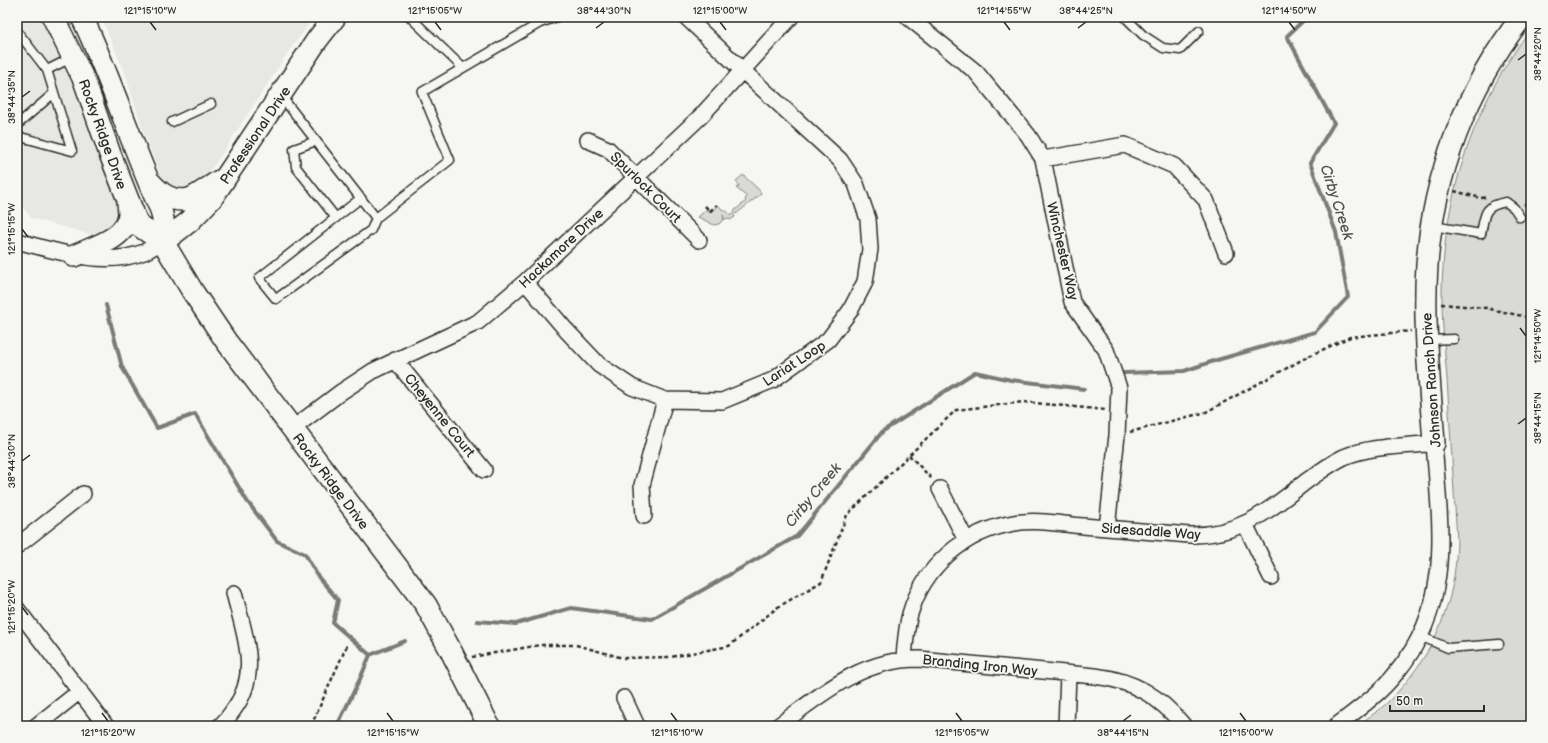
<svg xmlns="http://www.w3.org/2000/svg" width="1548" height="743" viewBox="0 0 1548 743" font-family="'Balsamiq Sans',sans-serif">
  <style>
    .built { fill: #e7e7e3 }
    .green { fill: #d9d9d5; stroke: #828280 }
    .lines { fill: none; stroke-linecap: round; stroke-linejoin: round }
    .stream { stroke: #7a7a78; stroke-width: 4 }
    .lane-casing { stroke: #2b2b2b; stroke-width: 11 }
    .street-casing { stroke: #2b2b2b; stroke-width: 18 }
    .secondary-casing { stroke: #2b2b2b; stroke-width: 24 }
    .path { stroke: #2b2b2b; stroke-width: 2.5; stroke-dasharray: 4 3; stroke-linecap: butt }
    .lane { stroke: #f6f6f2; stroke-width: 8 }
    .street { stroke: #f6f6f2; stroke-width: 15 }
    .secondary { stroke: #f6f6f2; stroke-width: 21 }
    .ticks { fill: none; stroke: #2b2b2b; stroke-width: 1.5 }
    .labels { text-anchor: middle; stroke-width: 3.5; stroke-linejoin: round; paint-order: stroke }
    .street-label { font-size: 14px; fill: #2b2b2b; stroke: #f6f6f2 }
    .water-label { font-size: 15px; font-style: italic; fill: #525251; stroke: #f6f6f2 }
    .neatline { fill: none; stroke: #2b2b2b; stroke-width: 1.5 }
    .ticks-label { font-size: 10px; text-anchor: middle; fill: #2b2b2b }
  </style>
  <rect width="100%" height="100%" fill="#f6f6f2"/>
  <filter id="ink" filterUnits="userSpaceOnUse"><feTurbulence type="fractalNoise" baseFrequency=".025" numOctaves="2"/><feDisplacementMap in="SourceGraphic" scale="8" xChannelSelector="R" yChannelSelector="G"/><feConvolveMatrix kernelMatrix="1 2 1 2 8 2 1 2 1" color-interpolation-filters="sRGB"/></filter>
  <g filter="url(#ink)">
    <path class="built" d="M 17,17 L 47,17 L 121,198 L 120,219 L 109,231 L 96,236 L 31,218 L 17,200 Z
      M 101,17 L 314,17 L 291,48 L 216,163 L 200,181 L 189,187 L 177,187 L 167,183 L 160,174 L 144,133 L 126,76 Z"/>
    <path class="green" d="M 1531,29 L 1531,726 L 1356,726 C 1366,719 1377,712 1386,704 C 1433,658 1456,605 1457,540 C 1454,486 1450,433 1447,379 C 1444,342 1440,305 1443,267 C 1448,183 1479,96 1531,29 Z
      M 743,175 L 760,191 L 761,194 L 736,214 L 734,211 L 746,201 L 745,199 L 747,197 L 736,188 L 739,186 L 736,181 Z
      M 718,205 L 723,210 L 725,209 L 730,215 L 733,213 L 735,217 L 730,220 L 727,218 L 724,220 L 723,215 L 724,219 L 719,224 L 714,225 L 698,217 L 707,209 L 711,212 Z"/>
    <g class="lines">
      <path class="stream" d="M 106,305 L 122,367 L 157,428 L 195,414 L 247,501 L 277,541 L 305,554 L 319,578 L 338,600 L 333,623 L 370,655
        M 1124,373 L 1184,371 L 1217,360 L 1315,332 L 1348,297 L 1336,232 L 1310,163 L 1334,123 L 1287,36 L 1307,17
        M 477,621 L 516,624 L 571,608 L 652,619 L 797,536 L 883,431 L 975,372 L 1011,380 L 1084,389
        M 337,726 L 360,679 L 370,655 L 405,641"/>
      <g class="lane-casing">
        <path id="lane" d="M 410,17 L 463,68 L 540,23 L 557,17
          M 1125,17 L 1143,35 L 1163,48 L 1180,50 L 1199,31
          M 17,31 L 47,70 L 72,151 L 17,136
          M 47,70 L 73,57
          M 281,96 L 376,218 L 450,160 L 422,92 L 463,68
          M 172,122 L 211,104
          M 17,125 L 54,93
          M 316,141 L 294,149 L 296,167 L 336,218
          M 361,198 L 259,278 L 276,299 L 371,230 L 376,218
          M 1433,226 L 1481,234 C 1485,214 1483,206 1506,202 L 1514,208 L 1520,217
          M 1428,340 L 1454,339
          M 1420,636 L 1448,648 L 1499,644"/>
      </g>
      <g class="street-casing">
        <path id="street" d="M 908,17 L 976,72 L 1028,135 L 1043,159 L 1072,302 L 1106,350 L 1119,388 L 1117,435 L 1107,528
          M 588,140 L 608,149 L 699,240
          M 1043,159 L 1125,145 L 1174,166 L 1206,200 L 1226,253
          M 17,241 C 56,251 104,268 144,252 C 150,249 156,245 163,242
          M 525,282 L 566,330 L 599,365 L 632,387 L 665,400 L 722,401 L 773,380 L 828,340 L 850,311 L 865,282 L 870,249 L 868,219 L 856,184 L 840,160 L 742,70 L 686,17
          M 395,360 L 484,470
          M 292,429 L 341,392 L 373,371 L 478,322 L 525,282 L 701,116 L 791,17
          M 940,489 L 966,540
          M 644,516 L 642,485 L 665,400
          M 1245,524 L 1271,577
          M 17,546 L 83,494
          M 17,609 L 106,726
          M 904,659 C 905,644 906,629 910,614 C 924,566 965,531 1014,523 C 1037,519 1060,524 1083,526 C 1118,529 1154,532 1189,535 C 1241,536 1269,510 1308,480 C 1320,472 1331,463 1344,457 C 1373,445 1404,447 1434,443 C 1440,526 1454,602 1397,672 C 1380,694 1357,710 1336,726
          M 624,698 L 637,726
          M 36,726 L 80,691
          M 220,726 C 226,721 230,715 234,709 C 261,673 244,633 234,593
          M 778,726 C 822,694 861,659 919,659 L 1095,676 C 1135,681 1159,696 1184,726
          M 1066,726 L 1068,674"/>
      </g>
      <g class="secondary-casing">
        <path id="secondary" d="M 53,17 L 84,80 L 110,154 L 138,225 L 163,242 L 193,292 L 226,341 L 426,605 L 451,651 L 489,726
          M 82,17 C 112,80 132,147 161,210 L 163,219 L 163,242
          M 150,182 C 160,193 172,203 189,199 C 196,197 212,185 219,181
          M 163,242 L 190,221 L 212,198 L 317,40 L 335,17
          M 74,256 C 93,247 127,239 129,214 C 129,210 128,205 128,201
          M 1434,443 C 1430,384 1423,324 1427,265 C 1433,176 1467,87 1522,17"/>
      </g>
      <path class="path" d="M 1454,191 L 1481,198 L 1488,197
        M 1524,204 L 1531,208
        M 705,206 L 710,211 L 717,205
        M 1441,304 L 1486,308 L 1531,318
        M 1130,432 L 1206,412 L 1309,356 L 1350,337 L 1411,331
        M 909,455 L 932,479
        M 472,657 L 540,645 L 576,645 L 623,658 L 671,657 L 729,646 L 778,607 L 821,582 L 847,515 L 956,410 L 1024,402 L 1106,410
        M 311,726 L 348,643
        M 1526,726 L 1524,723 L 1531,717"/>
      <use href="#lane" class="lane"/>
      <use href="#street" class="street"/>
      <use href="#secondary" class="secondary"/>
    </g>
  </g>
  <path class="ticks" d="M 150,22 L 156,30M 435,22 L 441,30M 720,22 L 726,30M 1004,22 L 1010,30M 1289,22 L 1295,30M 596,28 L 604,22M 1078,28 L 1086,22M 1518,60 L 1526,54M 22,97 L 30,91M 22,229 L 28,237M 1520,328 L 1526,336M 1518,424 L 1526,418M 22,461 L 30,455M 22,607 L 28,615M 102,713 L 108,721M 387,713 L 393,721M 671,713 L 677,721M 956,713 L 962,721M 1240,713 L 1246,721M 1123,721 L 1131,715"/>
  <g class="labels">
    <g class="street-label">
      <text transform="translate(103 134) rotate(70)" y="5">Rocky Ridge Drive</text>
      <text transform="translate(255 135) rotate(-56)" y="5">Professional Drive</text>
      <text transform="translate(646 187) rotate(45)" y="5">Spurlock Court</text>
      <text transform="translate(561 248) rotate(-43)" y="5">Hackamore Drive</text>
      <text transform="translate(1063 251) rotate(77)" y="5">Winchester Way</text>
      <text transform="translate(794 363) rotate(-33)" y="5">Lariat Loop</text>
      <text transform="translate(1431 380) rotate(-94)" y="5">Johnson Ranch Drive</text>
      <text transform="translate(440 415) rotate(51)" y="5">Cheyenne Court</text>
      <text transform="translate(331 481) rotate(53)" y="5">Rocky Ridge Drive</text>
      <text transform="translate(1151 531) rotate(4)" y="5">Sidesaddle Way</text>
      <text transform="translate(980 665) rotate(6)" y="5">Branding Iron Way</text>
    </g>
    <g class="water-label">
      <text transform="translate(1337 202) rotate(72)" y="5">Cirby Creek</text>
      <text transform="translate(813 495) rotate(-50)" y="5">Cirby Creek</text>
    </g>
  </g>
  <rect width="1548" height="743" fill="none" stroke="#f6f6f2" stroke-width="44"/>
  <path d="M1390 705v6h94v-6" fill="none" stroke="#2b2b2b" stroke-width="2"/>
  <text x="1396" y="705" font-size="12" fill="#2b2b2b" stroke="#f6f6f2" stroke-width="3" paint-order="stroke">50 m</text>
  <rect x="22" y="22" width="1504" height="699" class="neatline"/>
  <g class="ticks-label">
    <text x="150" y="14">121°15'10"W</text>
    <text x="435" y="14">121°15'05"W</text>
    <text x="604" y="14">38°44'30"N</text>
    <text x="720" y="14">121°15'00"W</text>
    <text x="1004" y="14">121°14'55"W</text>
    <text x="1086" y="14">38°44'25"N</text>
    <text x="1289" y="14">121°14'50"W</text>
    <text transform="translate(1537 54) rotate(-90)" y="4">38°44'20"N</text>
    <text transform="translate(11 97) rotate(-90)" y="4">38°44'35"N</text>
    <text transform="translate(11 229) rotate(-90)" y="4">121°15'15"W</text>
    <text transform="translate(1537 336) rotate(-90)" y="4">121°14'50"W</text>
    <text transform="translate(1537 418) rotate(-90)" y="4">38°44'15"N</text>
    <text transform="translate(11 461) rotate(-90)" y="4">38°44'30"N</text>
    <text transform="translate(11 607) rotate(-90)" y="4">121°15'20"W</text>
    <text x="108" y="736">121°15'20"W</text>
    <text x="393" y="736">121°15'15"W</text>
    <text x="677" y="736">121°15'10"W</text>
    <text x="962" y="736">121°15'05"W</text>
    <text x="1123" y="736">38°44'15"N</text>
    <text x="1246" y="736">121°15'00"W</text>
  </g>
</svg>
